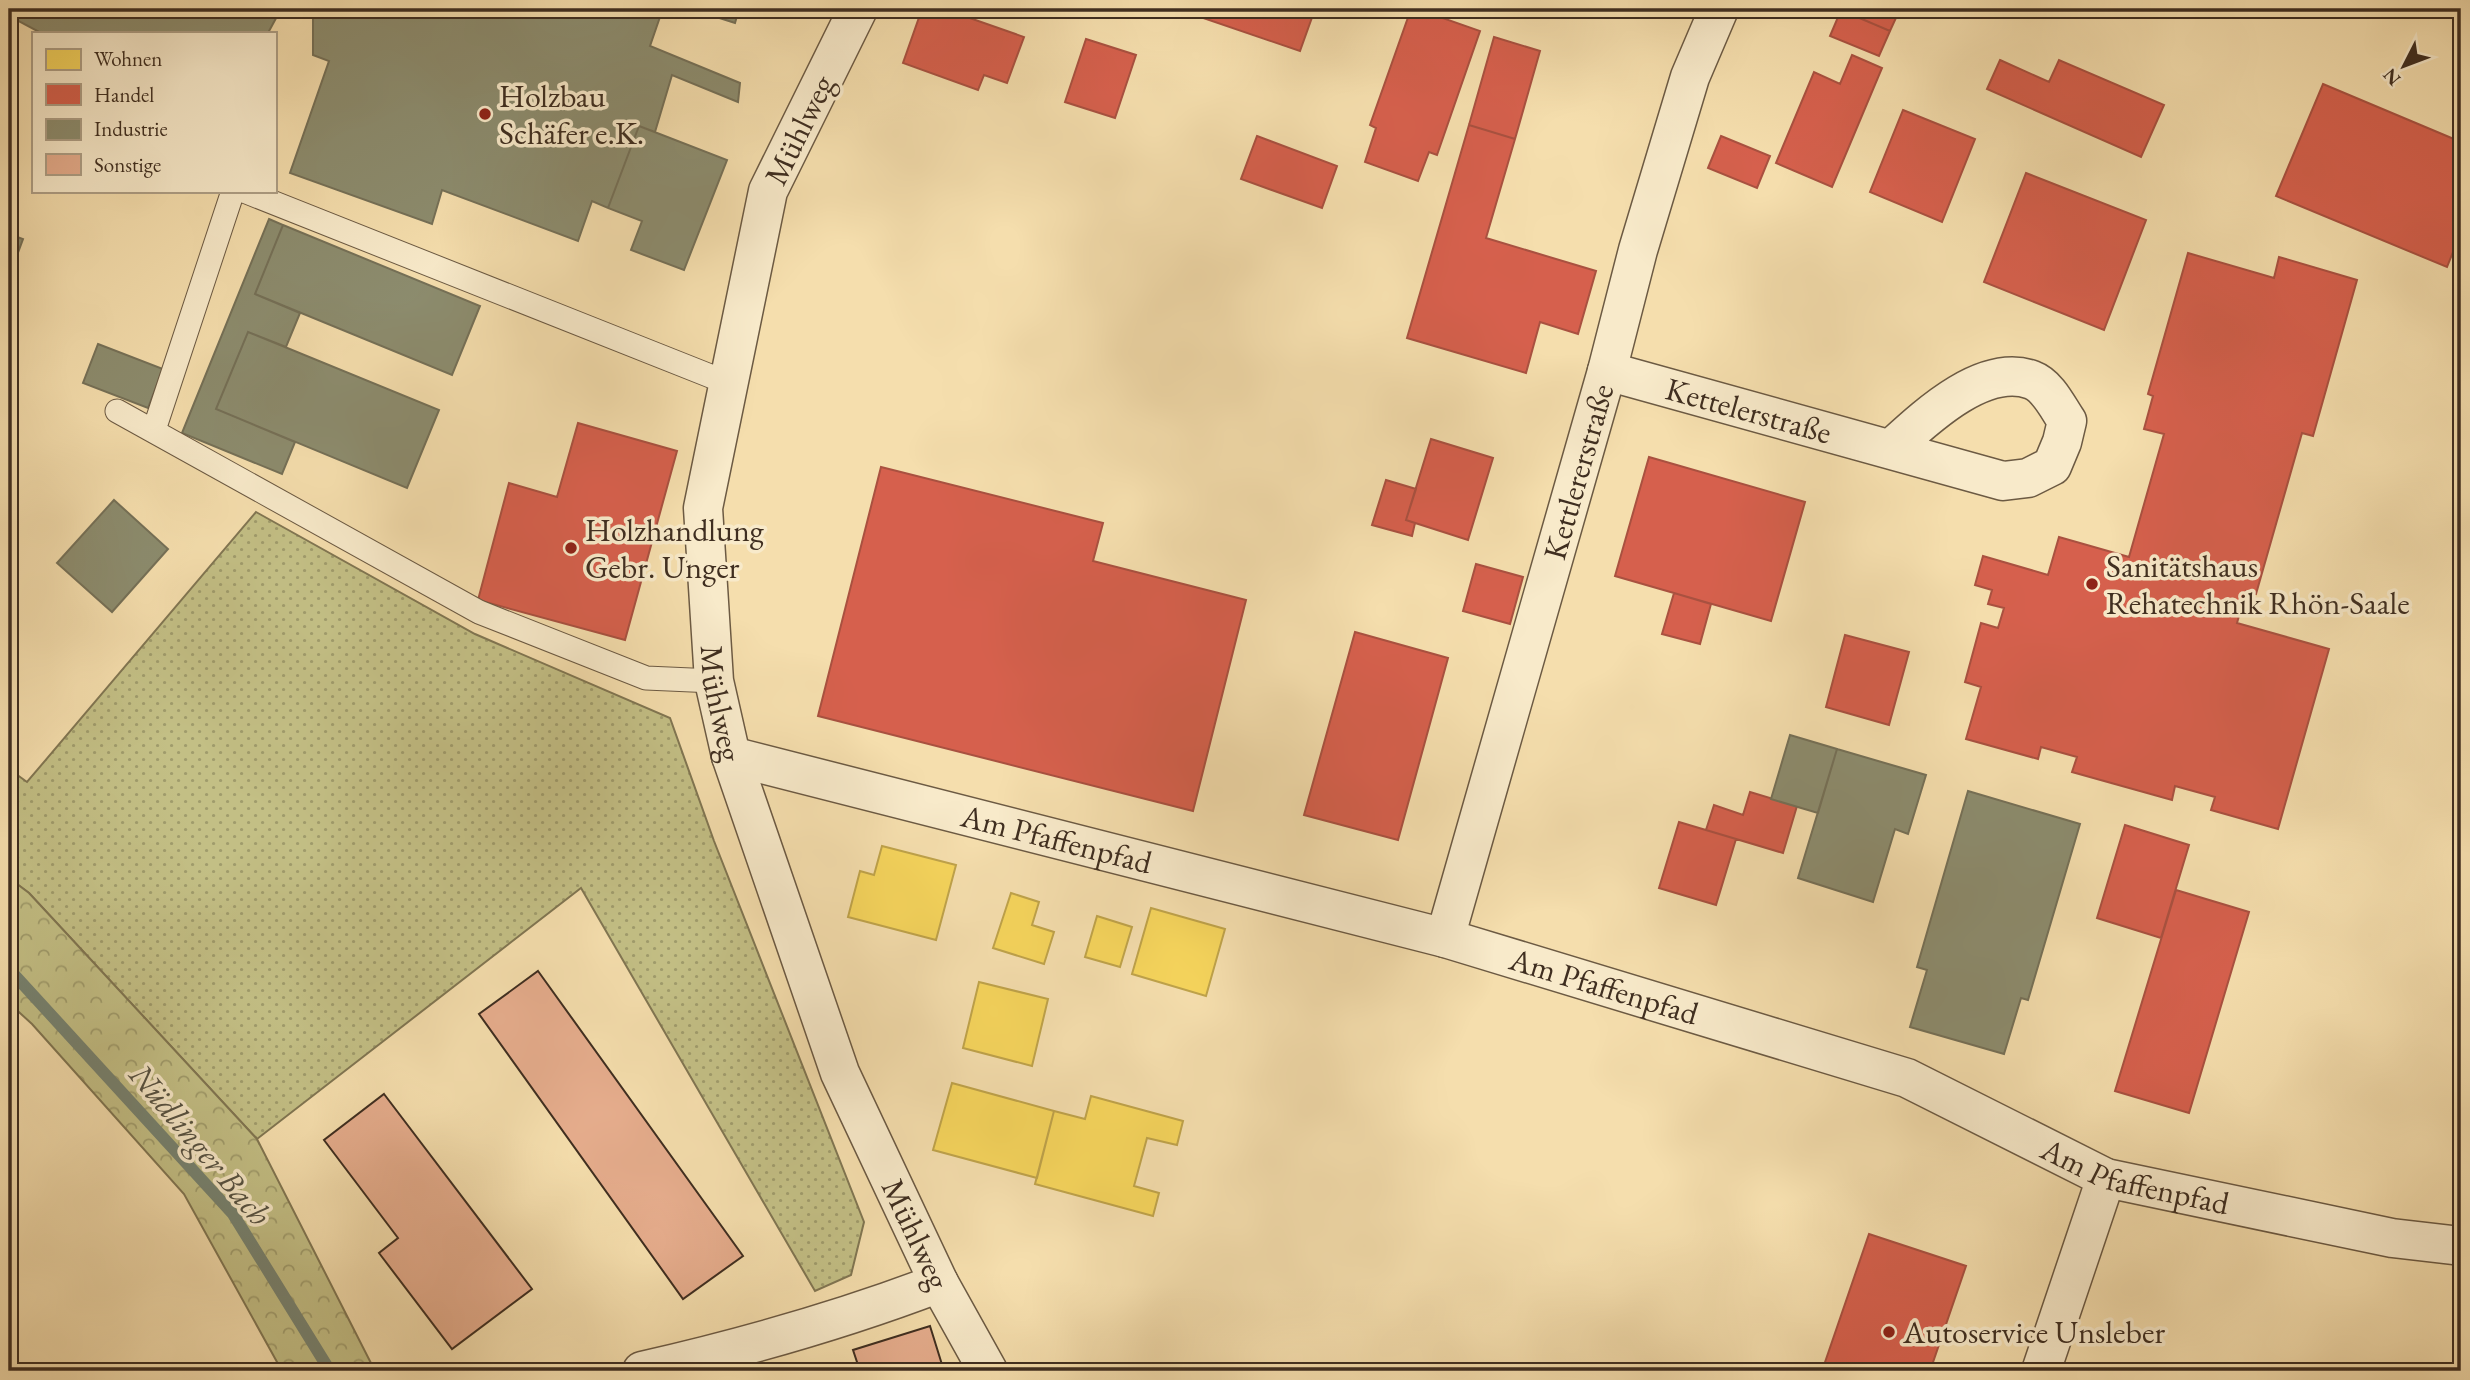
<svg xmlns="http://www.w3.org/2000/svg" width="2470" height="1380" viewBox="0 0 2470 1380" font-family="'EB Garamond',serif">
  <style>
    .grass { fill: url(#grass-dots); stroke: #817652; stroke-width: 2 }
    .forest { fill: url(#forest-crowns); stroke: #817652; stroke-width: 2 }
    .homes { fill: #f6d55c; stroke: #bfa34a; stroke-width: 2 }
    .shops { fill: #d6604d; stroke: #a95140; stroke-width: 2 }
    .industry { fill: #8c8c6e; stroke: #757057; stroke-width: 2 }
    .lines { fill: none; stroke-linecap: round; stroke-linejoin: round }
    .stream { stroke: #778371; stroke-width: 12 }
    .building { fill: #e6ad8d; stroke: #3f2e20; stroke-width: 2 }
    .service-casing { stroke: #6c5a43; stroke-width: 25 }
    .minor-casing { stroke: #6c5a43; stroke-width: 41 }
    .service { stroke: #f8eaca; stroke-width: 23 }
    .minor { stroke: #f8eaca; stroke-width: 38 }
    .poi-dot { fill: #8f2418; stroke: #f8eaca; stroke-width: 2.5 }
    .labels { text-anchor: middle; stroke-width: 7; stroke-linejoin: round; paint-order: stroke }
    .poi-label { font-size: 32px; fill: #3f2e20; stroke: #f8eaca; text-anchor: start }
    .street-label { font-size: 32px; fill: #3f2e20; stroke: #f8eaca }
    .water-label { font-size: 33px; font-style: italic; fill: #565242; stroke: #f8eaca }
  </style>
  <defs>
    <pattern id="grass-dots" width="8" height="8" patternUnits="userSpaceOnUse" patternTransform="scale(1.75)"><rect width="8" height="8" fill="#c3bf85"/><path d="M2 2h.1M6 6h.1" fill="none" stroke="#a09c6c" stroke-width="1.8" stroke-linecap="round"/></pattern>
    <pattern id="forest-crowns" width="20" height="18" patternUnits="userSpaceOnUse" patternTransform="scale(1.75)"><rect width="20" height="18" fill="#c3bf85"/><path d="M2 6a3 3 0 1 1 6 0M12 15a3 3 0 1 1 6 0" fill="none" stroke="#a09c6c"/></pattern>
  </defs>
  <rect width="100%" height="100%" fill="#f5dead"/>
  <filter id="stains"><feTurbulence type="fractalNoise" baseFrequency=".00286" numOctaves="4"/><feColorMatrix values="0 0 0 0 .2 0 0 0 0 .09 0 0 0 0 .02 0 0 0 .5 -.17"/></filter>
  <radialGradient id="worn" r=".72"><stop offset=".6" stop-color="#630" stop-opacity="0"/><stop offset="1" stop-color="#630" stop-opacity=".3"/></radialGradient>
  <path class="grass" d="M 256,512 L 475,634 L 670,718 L 714,841 L 864,1222 L 851,1275 L 815,1291 L 581,888 L 257,1139 L 29,893 L 9,878 L 9,769 L 27,782 Z"/>
  <path class="forest" d="M 9,878 L 29,893 L 257,1139 L 375,1371 L 282,1371 L 184,1194 L 32,1024 L 9,1003 Z"/>
  <path class="homes" d="M 882,846 L 956,865 L 936,940 L 848,917 L 860,871 L 874,875 Z
    M 1011,893 L 1039,902 L 1032,925 L 1054,932 L 1044,964 L 993,948 Z
    M 1151,908 L 1225,929 L 1206,996 L 1132,974 Z
    M 1097,916 L 1132,927 L 1120,967 L 1085,957 Z
    M 979,982 L 1048,999 L 1032,1066 L 963,1048 Z
    M 952,1083 L 1054,1111 L 1037,1178 L 933,1150 Z
    M 1091,1096 L 1183,1121 L 1177,1145 L 1147,1138 L 1134,1186 L 1159,1193 L 1153,1216 L 1035,1184 L 1054,1111 L 1085,1119 Z"/>
  <path class="shops" d="M 922,9 L 944,9 L 1024,37 L 1007,83 L 984,75 L 978,90 L 903,63 Z
    M 1177,9 L 1315,9 L 1300,51 Z
    M 1411,9 L 1417,9 L 1480,31 L 1437,155 L 1429,152 L 1418,181 L 1365,162 L 1376,128 L 1370,125 Z
    M 1838,9 L 1900,9 L 1890,31 Z
    M 1841,10 L 1890,31 L 1879,56 L 1830,36 Z
    M 1494,37 L 1540,51 L 1515,139 L 1469,125 Z
    M 1086,39 L 1136,55 L 1115,118 L 1065,102 Z
    M 1852,55 L 1882,68 L 1832,187 L 1776,163 L 1814,72 L 1840,84 Z
    M 2000,60 L 2049,82 L 2059,60 L 2164,105 L 2141,157 L 1987,89 Z
    M 2323,84 L 2461,142 L 2461,232 L 2447,267 L 2276,196 Z
    M 1903,110 L 1975,139 L 1942,222 L 1870,192 Z
    M 1469,125 L 1515,139 L 1486,238 L 1596,271 L 1578,334 L 1540,322 L 1526,373 L 1407,338 Z
    M 1257,136 L 1337,166 L 1322,208 L 1241,179 Z
    M 1721,136 L 1770,156 L 1757,188 L 1708,168 Z
    M 2026,173 L 2146,220 L 2104,330 L 1984,282 Z
    M 2188,253 L 2274,278 L 2279,257 L 2357,280 L 2313,436 L 2302,433 L 2256,594 L 2246,591 L 2237,623 L 2329,649 L 2278,829 L 2211,810 L 2215,797 L 2175,786 L 2172,800 L 2072,772 L 2077,757 L 2041,747 L 2038,759 L 1966,739 L 1981,687 L 1965,682 L 1981,623 L 1998,628 L 2004,608 L 1988,604 L 1992,590 L 1975,585 L 1983,556 L 2048,575 L 2059,537 L 2129,557 L 2164,434 L 2144,429 L 2153,396 L 2148,394 Z
    M 578,423 L 677,451 L 625,640 L 478,600 L 509,483 L 557,497 Z
    M 1431,439 L 1493,458 L 1468,540 L 1406,520 Z
    M 1649,457 L 1805,502 L 1771,621 L 1615,576 Z
    M 881,467 L 1103,523 L 1093,561 L 1246,600 L 1193,811 L 818,716 Z
    M 1386,480 L 1416,489 L 1406,520 L 1415,523 L 1412,536 L 1372,525 Z
    M 1476,564 L 1523,577 L 1510,624 L 1463,611 Z
    M 1674,593 L 1711,604 L 1700,644 L 1662,634 Z
    M 1355,632 L 1448,658 L 1398,840 L 1304,815 Z
    M 1845,635 L 1909,652 L 1889,725 L 1826,707 Z
    M 1750,792 L 1797,806 L 1783,853 L 1706,830 L 1714,805 L 1743,815 Z
    M 1679,822 L 1736,839 L 1716,905 L 1659,888 Z
    M 2125,825 L 2189,845 L 2161,938 L 2097,918 Z
    M 2176,890 L 2249,912 L 2189,1113 L 2115,1091 Z
    M 1869,1234 L 1966,1266 L 1930,1371 L 1822,1371 Z"/>
  <path class="industry" d="M 9,9 L 281,9 L 268,33 L 41,33 L 9,16 Z
    M 313,9 L 636,9 L 660,17 L 650,46 L 740,83 L 738,102 L 672,75 L 655,132 L 639,126 L 608,208 L 592,201 L 578,241 L 442,190 L 432,224 L 290,173 L 329,61 L 313,55 Z
    M 691,9 L 739,9 L 735,23 Z
    M 639,126 L 727,160 L 684,270 L 631,250 L 642,221 L 608,208 Z
    M 269,219 L 283,225 L 255,294 L 300,313 L 286,347 L 248,332 L 216,409 L 295,442 L 282,474 L 182,433 Z
    M 283,225 L 480,306 L 452,375 L 255,294 Z
    M 9,234 L 23,239 L 9,277 Z
    M 248,332 L 439,410 L 407,488 L 216,409 Z
    M 98,344 L 163,369 L 148,408 L 83,383 Z
    M 114,500 L 168,549 L 112,612 L 57,563 Z
    M 1790,735 L 1837,749 L 1818,813 L 1771,799 Z
    M 1837,749 L 1926,775 L 1908,834 L 1895,829 L 1873,902 L 1798,878 Z
    M 1968,791 L 2080,824 L 2028,1000 L 2021,998 L 2004,1054 L 1910,1027 L 1927,970 L 1917,967 Z"/>
  <g class="lines">
    <path class="stream" d="M 9,969 L 233,1214 L 330,1371"/>
  </g>
  <path class="building" d="M 538,971 L 743,1256 L 683,1299 L 479,1014 Z
    M 384,1094 L 532,1289 L 452,1349 L 379,1253 L 398,1238 L 324,1140 Z
    M 930,1326 L 944,1371 L 860,1371 L 853,1350 Z"/>
  <g class="lines">
    <g class="service-casing">
      <path id="service" d="M 244,191 L 728,383
        M 117,411 L 479,612 L 646,678 L 714,681
        M 154,430 L 233,191"/>
    </g>
    <g class="minor-casing">
      <g id="minor">
        <path id="s1" d="M 858,9 L 768,191 L 703,508 L 714,681 L 731,756 L 840,1073 L 939,1283 L 988,1371"/>
        <path id="s2" d="M 1607,371 L 2003,481 L 2028,478 L 2052,466 L 2062,442 L 2067,421 C 2058,408 2048,386 2032,380 C 1983,362 1924,419 1891,449"/>
        <path id="s3" d="M 731,756 L 1445,938 L 1907,1078 L 2106,1178 L 2392,1238 L 2461,1246"/>
        <path id="s4" d="M 1445,938 L 1607,371 L 1638,250 L 1690,77 L 1719,9"/>
        <path d="M 642,1371 C 743,1348 842,1320 939,1283"/>
        <path d="M 2041,1371 L 2106,1178"/>
      </g>
    </g>
    <use href="#service" class="service"/>
    <use href="#minor" class="minor"/>
  </g>
  <g class="poi-dot">
    <circle cx="485" cy="114" r="7"/>
    <circle cx="571" cy="548" r="7"/>
    <circle cx="2092" cy="584" r="7"/>
    <circle cx="1889" cy="1332" r="7"/>
  </g>
  <g class="labels">
    <g class="poi-label">
      <text x="499" y="107">Holzbau<tspan x="499" dy="37">Schäfer e.K.</tspan></text>
      <text x="585" y="541">Holzhandlung<tspan x="585" dy="37">Gebr. Unger</tspan></text>
      <text x="2106" y="577">Sanitätshaus<tspan x="2106" dy="37">Rehatechnik Rhön-Saale</tspan></text>
      <text x="1903" y="1343">Autoservice Unsleber</text>
    </g>
    <g class="street-label">
      <text transform="translate(799 130) rotate(-64)" y="11">Mühlweg</text>
      <text dy="11" stroke="none"><textPath href="#s2" startOffset="147">Kettelerstraße</textPath></text>
      <text dy="11" stroke="none"><textPath href="#s4" startOffset="485">Kettlererstraße</textPath></text>
      <text dy="11" stroke="none"><textPath href="#s1" startOffset="723">Mühlweg</textPath></text>
      <text dy="11" stroke="none"><textPath href="#s3" startOffset="336">Am Pfaffenpfad</textPath></text>
      <text dy="11" stroke="none"><textPath href="#s3" startOffset="903">Am Pfaffenpfad</textPath></text>
      <text dy="11" stroke="none"><textPath href="#s3" startOffset="1470">Am Pfaffenpfad</textPath></text>
      <text dy="11" stroke="none"><textPath href="#s1" startOffset="1290">Mühlweg</textPath></text>
    </g>
    <g class="water-label">
      <text transform="translate(201 1144) rotate(50)" y="12">Nüdlinger Bach</text>
    </g>
  </g>
  <rect width="2470" height="1380" fill="none" stroke="#f5dead" stroke-width="35"/>
  <rect x="10" y="10" width="2449" height="1359" fill="none" stroke="#3f2e20" stroke-width="3.5"/>
  <rect x="18" y="18" width="2435" height="1345" fill="none" stroke="#3f2e20" stroke-width="2"/>
  <rect x="32" y="32" width="245" height="161" fill="#f8eaca" stroke="#ae9f86" stroke-width="2"/>
  <rect x="46" y="49" width="35" height="21" fill="#f6d55c" stroke="#ae9f86" stroke-width="2"/>
  <text x="94" y="66" font-size="21" fill="#3f2e20">Wohnen</text>
  <rect x="46" y="84" width="35" height="21" fill="#d6604d" stroke="#ae9f86" stroke-width="2"/>
  <text x="94" y="102" font-size="21" fill="#3f2e20">Handel</text>
  <rect x="46" y="119" width="35" height="21" fill="#8c8c6e" stroke="#ae9f86" stroke-width="2"/>
  <text x="94" y="136" font-size="21" fill="#3f2e20">Industrie</text>
  <rect x="46" y="154" width="35" height="21" fill="#e6ad8d" stroke="#ae9f86" stroke-width="2"/>
  <text x="94" y="172" font-size="21" fill="#3f2e20">Sonstige</text>
  <g transform="translate(2404 66) rotate(228)" stroke="#f8eaca" stroke-width="5" paint-order="stroke">
  <path d="M0-5L12 26L0 18L-12 26Z" fill="#3f2e20"/>
  <text y="-10" font-size="19" font-weight="bold" text-anchor="middle" fill="#3f2e20">N</text>
  </g>
  <rect width="100%" height="100%" filter="url(#stains)"/>
  <rect width="100%" height="100%" fill="url(#worn)"/>
</svg>
